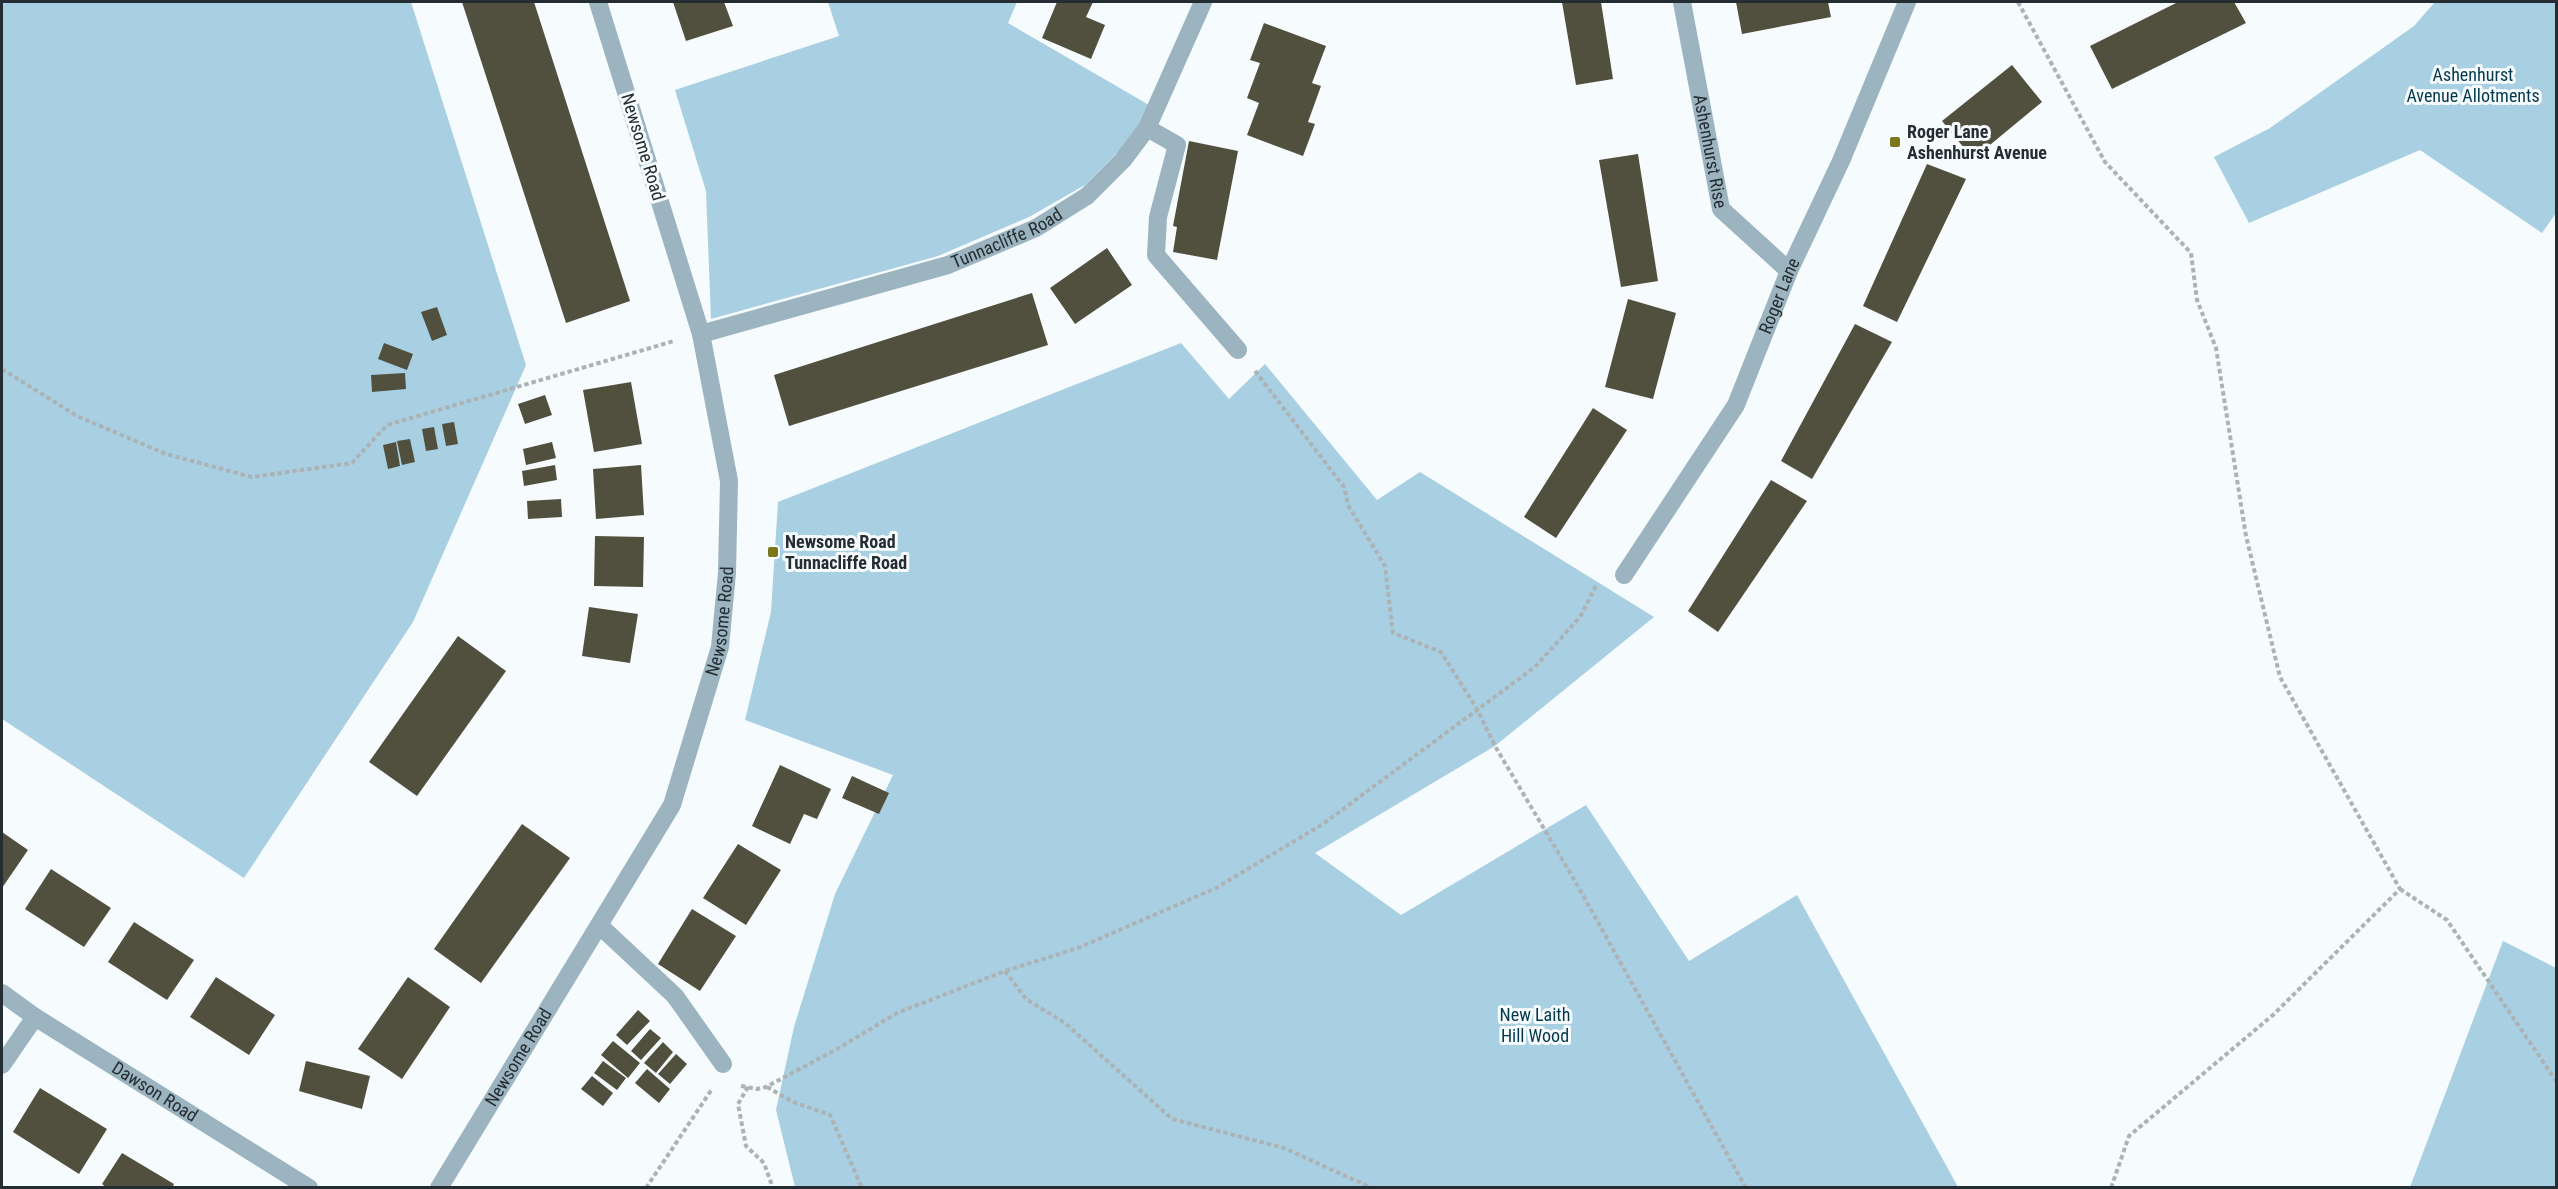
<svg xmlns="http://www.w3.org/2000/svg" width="2558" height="1189" viewBox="0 0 2558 1189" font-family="'Roboto Condensed',sans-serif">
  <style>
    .green { fill: #a9cfe3 }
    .building { fill: #51503e }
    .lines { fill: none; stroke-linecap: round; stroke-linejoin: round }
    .path { stroke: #acb3b5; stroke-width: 4; stroke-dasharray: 4.5 3; stroke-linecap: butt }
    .minor { stroke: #9bb4c0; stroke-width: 18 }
    .poi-dot { fill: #7c771b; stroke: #f6fbfd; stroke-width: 2 }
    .labels { text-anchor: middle; stroke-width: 6; stroke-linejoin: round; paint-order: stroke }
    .park-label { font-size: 18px; fill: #03374b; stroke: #f6fbfd }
    .poi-label { font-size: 18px; font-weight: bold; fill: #242d31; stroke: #f6fbfd; text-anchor: start }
    .street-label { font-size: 18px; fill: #242d31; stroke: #f6fbfd }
  </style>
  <rect width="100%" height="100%" fill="#f6fbfd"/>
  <path class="green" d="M 2,2 L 411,2 L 526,365 L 413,622 L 244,878 L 2,719 Z
    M 828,2 L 1017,2 L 1008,23 L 1149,105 L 1140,123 L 1119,151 L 1085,185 L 1029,217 L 938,256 L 711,319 L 706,191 L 675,90 L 839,36 Z
    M 2435,2 L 2556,2 L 2556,213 L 2542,233 L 2420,150 L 2249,223 L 2214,157 L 2270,128 L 2414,26 Z
    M 1181,343 L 1229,399 L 1265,364 L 1377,500 L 1420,472 L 1654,617 L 1495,746 L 1315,853 L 1401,915 L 1586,805 L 1689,961 L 1797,895 L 1958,1187 L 795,1187 L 776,1110 L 794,1027 L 835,894 L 893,775 L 745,720 L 771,612 L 778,502 Z
    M 2503,941 L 2556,968 L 2556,1187 L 2410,1187 Z"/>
  <path class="building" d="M 462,2 L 534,2 L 630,301 L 566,323 Z
    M 673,2 L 724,2 L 733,26 L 686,41 Z
    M 1057,2 L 1093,2 L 1086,17 L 1105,25 L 1091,59 L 1042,38 Z
    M 1562,2 L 1601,2 L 1613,79 L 1576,85 Z
    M 1736,2 L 1828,2 L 1831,17 L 1742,34 Z
    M 2178,2 L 2234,2 L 2246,23 L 2112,89 L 2090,46 Z
    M 1264,23 L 1326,46 L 1312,83 L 1321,86 L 1308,122 L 1315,124 L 1303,156 L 1247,135 L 1259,103 L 1247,98 L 1260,63 L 1250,60 Z
    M 2012,65 L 2042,102 L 1973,159 L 1942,121 Z
    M 1189,141 L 1238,151 L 1217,260 L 1173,252 L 1177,227 L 1173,226 Z
    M 1638,154 L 1658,281 L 1621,287 L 1599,160 Z
    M 1927,164 L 1966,179 L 1897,322 L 1863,306 Z
    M 1107,248 L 1132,285 L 1075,324 L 1050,288 Z
    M 1032,293 L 1048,345 L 789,426 L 774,375 Z
    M 1628,299 L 1676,313 L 1653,399 L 1605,387 Z
    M 437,307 L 447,335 L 432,341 L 421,312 Z
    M 1855,324 L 1892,342 L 1812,479 L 1781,461 Z
    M 384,343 L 413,354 L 407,370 L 378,359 Z
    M 405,373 L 406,389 L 372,392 L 371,375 Z
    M 631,382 L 642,444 L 594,452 L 583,390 Z
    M 545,395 L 552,415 L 525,424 L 518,404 Z
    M 1593,408 L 1627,430 L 1556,538 L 1524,517 Z
    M 454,422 L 458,444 L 446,446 L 442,424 Z
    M 434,427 L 438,449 L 426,451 L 422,429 Z
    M 410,439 L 415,462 L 402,465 L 397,441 Z
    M 396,442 L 400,466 L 388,469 L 383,445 Z
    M 552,442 L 556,458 L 526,465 L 523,449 Z
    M 555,465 L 557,480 L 524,486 L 522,471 Z
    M 641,465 L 644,515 L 596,519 L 593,469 Z
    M 1771,480 L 1807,501 L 1718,632 L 1688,611 Z
    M 561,499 L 562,517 L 528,519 L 527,501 Z
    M 595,536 L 644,537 L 643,587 L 594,586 Z
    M 589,607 L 638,614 L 630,663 L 582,656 Z
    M 458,636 L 506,671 L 417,796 L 369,762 Z
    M 780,765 L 831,789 L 817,819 L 804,814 L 790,844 L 752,826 Z
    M 852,776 L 889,793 L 879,814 L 842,798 Z
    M 522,824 L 570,858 L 481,983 L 434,949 Z
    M 2,832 L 28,850 L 2,888 Z
    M 738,844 L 781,870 L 746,925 L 703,898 Z
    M 51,869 L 111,908 L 84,947 L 25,909 Z
    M 692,909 L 736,936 L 700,991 L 658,964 Z
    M 134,922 L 194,960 L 167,1000 L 108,962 Z
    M 216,977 L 275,1015 L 249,1055 L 190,1017 Z
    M 408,977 L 450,1007 L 402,1079 L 358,1049 Z
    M 638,1010 L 650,1021 L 627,1045 L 616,1035 Z
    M 650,1029 L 661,1038 L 641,1060 L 631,1051 Z
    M 613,1041 L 640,1063 L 628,1078 L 601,1055 Z
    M 663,1042 L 673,1052 L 656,1073 L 644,1063 Z
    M 676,1054 L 687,1064 L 670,1084 L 658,1074 Z
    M 306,1061 L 370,1076 L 362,1109 L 299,1091 Z
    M 603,1061 L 626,1078 L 617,1090 L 594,1073 Z
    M 647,1069 L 670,1089 L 659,1103 L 635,1083 Z
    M 592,1076 L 613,1093 L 603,1106 L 581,1089 Z
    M 40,1088 L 107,1129 L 79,1174 L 13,1132 Z
    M 122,1153 L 174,1184 L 172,1188 L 107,1188 L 102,1184 Z"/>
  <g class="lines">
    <path class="path" d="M 2018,2 L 2105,162 L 2191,253 L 2197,300 L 2216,348 L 2246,536 L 2280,677 L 2400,889 L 2273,1015 L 2129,1136 L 2111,1188
      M 2,369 L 77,416 L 166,454 L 252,477 L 352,463 L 387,425 L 674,341
      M 1255,371 L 1344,487 L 1348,505 L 1385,566 L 1393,633 L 1441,652 L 1477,709 L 1495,746 L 1575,881 L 1746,1188
      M 2400,889 L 2447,920 L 2556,1081
      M 1005,971 L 1026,999 L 1065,1023 L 1172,1119 L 1284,1148 L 1372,1188
      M 741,1086 L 757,1089 L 766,1087 L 837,1049 L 897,1013 L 1005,971 L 1078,948 L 1216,888 L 1323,824 L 1535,667 L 1580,617 L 1597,584
      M 748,1087 L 738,1104 L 746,1146 L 764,1163 L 773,1188
      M 767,1087 L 793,1102 L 830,1115 L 862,1188
      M 646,1188 L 712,1089"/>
    <g class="minor">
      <path id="s1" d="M 1682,2 L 1721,209 L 1789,271"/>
      <path d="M 1147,128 L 1177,145 L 1158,217 L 1156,255 L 1238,350"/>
      <path id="s2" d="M 701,334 L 948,265 L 1036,228 L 1087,196 L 1123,160 L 1147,128 L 1203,2"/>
      <path id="s3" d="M 1624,575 L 1736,405 L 1789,271 L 1841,161 L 1907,2"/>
      <path d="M 600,926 L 675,996 L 723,1064"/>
      <path id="s4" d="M 2,993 L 35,1017 L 309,1188"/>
      <path d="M 2,1065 L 35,1017"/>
      <path id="s5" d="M 439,1188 L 672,805 L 720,647 L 727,573 L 729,481 L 701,334 L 598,2"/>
    </g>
  </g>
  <g class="poi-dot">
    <rect x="1889" y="136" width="12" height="12" rx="3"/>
    <rect x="767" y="546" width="12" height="12" rx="3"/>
  </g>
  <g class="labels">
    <g class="park-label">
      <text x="2473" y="81">Ashenhurst<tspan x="2473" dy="21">Avenue Allotments</tspan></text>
      <text x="1535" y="1021">New Laith<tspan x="1535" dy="21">Hill Wood</tspan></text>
    </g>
    <g class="poi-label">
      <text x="1907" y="138">Roger Lane<tspan x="1907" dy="21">Ashenhurst Avenue</tspan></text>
      <text x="785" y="548">Newsome Road<tspan x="785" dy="21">Tunnacliffe Road</tspan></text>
    </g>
    <g class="street-label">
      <text transform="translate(643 147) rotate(73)" y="6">Newsome Road</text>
      <text dy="6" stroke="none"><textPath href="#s1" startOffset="152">Ashenhurst Rise</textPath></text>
      <text dy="6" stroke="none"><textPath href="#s2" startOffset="321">Tunnacliffe Road</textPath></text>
      <text dy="6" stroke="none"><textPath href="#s3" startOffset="321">Roger Lane</textPath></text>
      <text dy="6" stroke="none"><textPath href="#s5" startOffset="639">Newsome Road</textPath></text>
      <text dy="6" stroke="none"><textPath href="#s5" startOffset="153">Newsome Road</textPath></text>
      <text dy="6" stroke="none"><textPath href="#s4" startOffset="182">Dawson Road</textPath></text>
    </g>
  </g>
  <rect width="2558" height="1189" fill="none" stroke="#242d31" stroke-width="6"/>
</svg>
